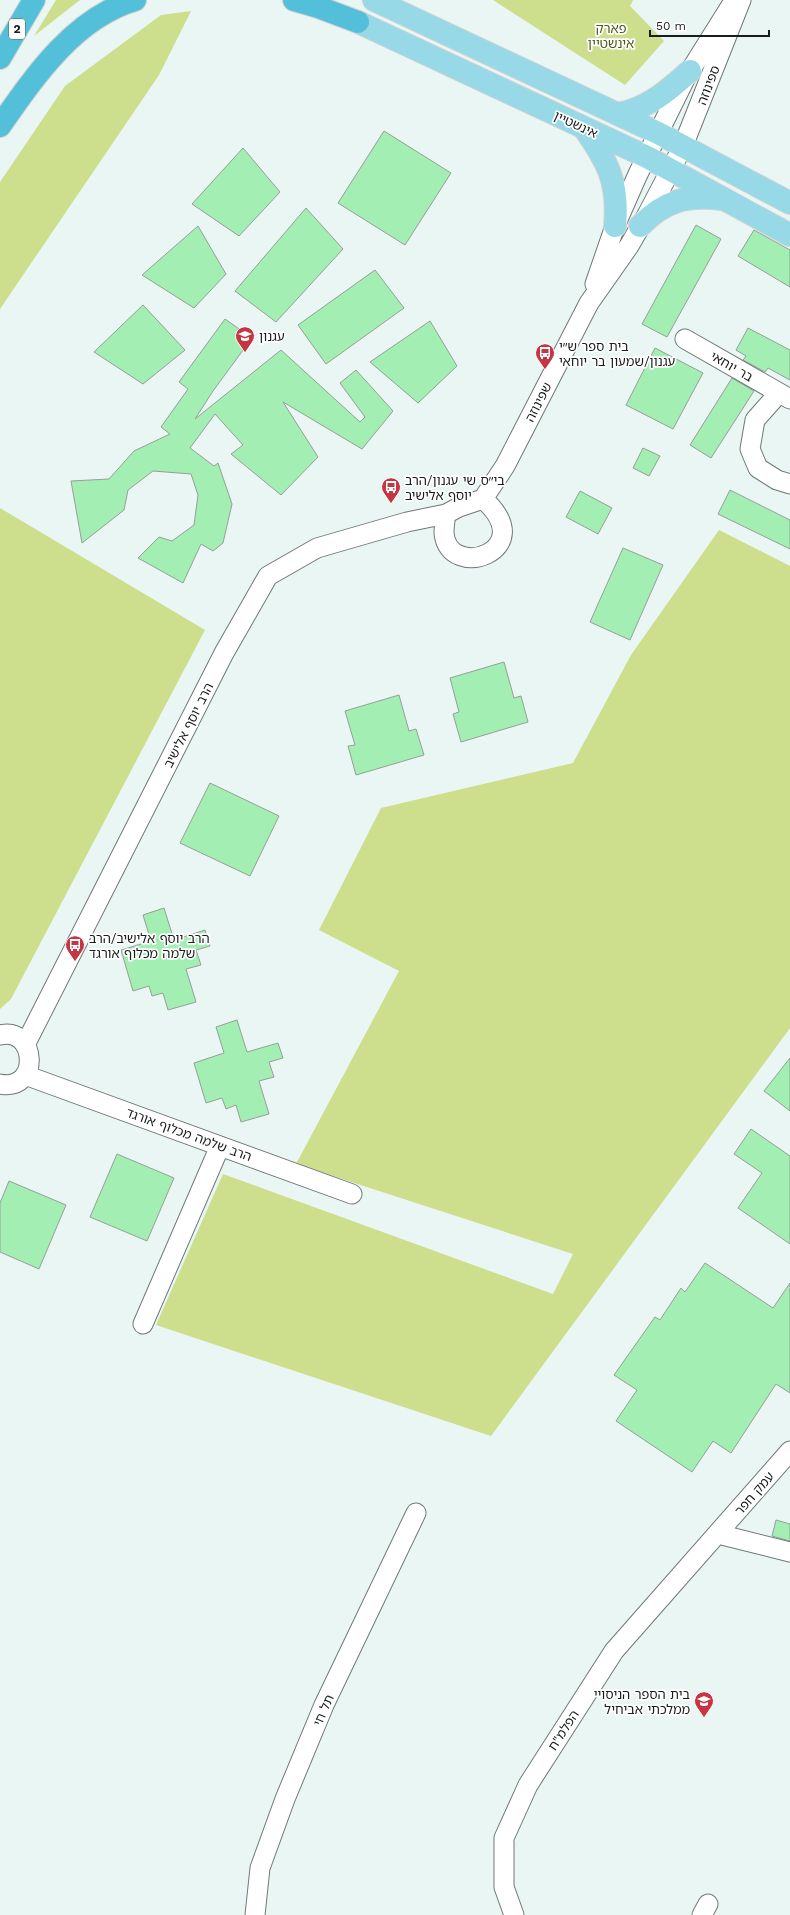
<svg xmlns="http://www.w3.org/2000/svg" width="790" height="1915" viewBox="0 0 790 1915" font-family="'Work Sans','Noto Sans Hebrew',sans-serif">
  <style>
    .green { fill: #cdde8d }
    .building { fill: #a2eeb3; stroke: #979f98 }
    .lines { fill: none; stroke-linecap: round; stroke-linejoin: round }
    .minor-casing { stroke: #6e7977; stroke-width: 21 }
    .major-casing { stroke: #d1d2d1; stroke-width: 24 }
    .highway-casing { stroke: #d1d2d1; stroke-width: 24 }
    .minor { stroke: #fff; stroke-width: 19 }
    .major { stroke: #98d9e8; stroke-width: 22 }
    .highway { stroke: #54bfd8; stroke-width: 22 }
    .labels { text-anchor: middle; stroke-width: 3.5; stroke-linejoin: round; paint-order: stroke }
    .shield { fill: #fff; stroke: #5d605f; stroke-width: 1 }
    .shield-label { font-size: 12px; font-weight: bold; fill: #181c1b }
    .park-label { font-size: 13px; fill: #4f591c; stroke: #fff }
    .street-label { font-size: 13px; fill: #181c1b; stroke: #fff }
    .poi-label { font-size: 13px; fill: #181c1b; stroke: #fff; text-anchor: start }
  </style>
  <rect width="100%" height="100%" fill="#e9f6f3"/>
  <path class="green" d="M 56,0 L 80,0 L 34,36 Z
    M 493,0 L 633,0 L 630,6 L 664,41 L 625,85 Z
    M 191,11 L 159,75 L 0,309 L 0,182 L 65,86 L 161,15 Z
    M 0,508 L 205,630 L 11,999 L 0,1009 Z
    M 719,530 L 790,566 L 790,1028 L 491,1436 L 156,1325 L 223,1174 L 553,1294 L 573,1254 L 296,1164 L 399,971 L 319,930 L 381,808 L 573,763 L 631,655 Z"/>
  <path class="building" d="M 384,131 L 451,173 L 405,245 L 338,203 Z
    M 243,148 L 280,192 L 239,236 L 192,204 Z
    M 306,208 L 343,249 L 276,322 L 235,291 Z
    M 696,225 L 721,239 L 667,337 L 642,324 Z
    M 198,226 L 226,274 L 194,308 L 142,275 Z
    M 754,230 L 790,250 L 790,287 L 738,256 Z
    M 375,270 L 404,308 L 326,364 L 298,325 Z
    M 143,305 L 185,350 L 143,384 L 94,352 Z
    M 225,319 L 252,338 L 213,391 L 195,419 L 281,350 L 360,422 L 365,417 L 340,383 L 356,370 L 393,411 L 362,449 L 283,402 L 318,457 L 281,495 L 231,454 L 243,445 L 215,414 L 190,448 L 214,466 L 218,463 L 232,504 L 223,543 L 213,551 L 201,544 L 183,583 L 138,558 L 159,537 L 172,541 L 194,525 L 198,495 L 191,474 L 153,471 L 128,490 L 124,510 L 82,543 L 71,481 L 109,479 L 134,451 L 170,434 L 161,427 L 188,389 L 179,382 Z
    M 430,321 L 457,366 L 418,403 L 370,362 Z
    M 748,328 L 790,350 L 790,380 L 768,368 L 765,372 L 743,360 L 746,356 L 736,350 Z
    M 655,348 L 703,373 L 673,429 L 626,405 Z
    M 732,378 L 754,391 L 711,458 L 690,445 Z
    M 643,448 L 660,456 L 649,476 L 633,468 Z
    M 730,490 L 790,520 L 790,549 L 718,514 Z
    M 580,491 L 612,508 L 598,534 L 566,517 Z
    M 623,548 L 663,565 L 630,640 L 590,622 Z
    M 504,662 L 514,698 L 521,696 L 528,722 L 461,742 L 453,714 L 459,712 L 450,678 Z
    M 399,695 L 409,731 L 416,729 L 424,755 L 356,775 L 348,746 L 355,745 L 345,711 Z
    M 210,783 L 279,816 L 250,876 L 180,843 Z
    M 164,908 L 174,940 L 205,930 L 210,946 L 196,950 L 201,965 L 186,969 L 196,1002 L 168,1010 L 163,993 L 152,996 L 149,986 L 133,991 L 121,950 L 151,941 L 143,915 Z
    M 237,1020 L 247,1052 L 278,1043 L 283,1058 L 269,1062 L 274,1077 L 259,1081 L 269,1114 L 241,1122 L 236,1105 L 226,1109 L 222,1098 L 206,1103 L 194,1063 L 224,1053 L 216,1027 Z
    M 790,1058 L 790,1111 L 764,1091 Z
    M 751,1129 L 790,1156 L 790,1244 L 738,1208 L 762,1173 L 734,1154 Z
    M 117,1154 L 174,1178 L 147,1241 L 90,1217 Z
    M 9,1181 L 66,1205 L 39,1269 L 0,1252 L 0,1203 Z
    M 705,1263 L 773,1308 L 790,1283 L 790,1393 L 776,1384 L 731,1453 L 713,1441 L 692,1472 L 616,1421 L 637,1390 L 614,1375 L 655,1317 L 660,1320 L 681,1288 L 685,1292 Z
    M 776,1520 L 790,1524 L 790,1541 L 772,1536 Z"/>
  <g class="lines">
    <g class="minor-casing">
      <path id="minor" d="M 595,284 L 615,226 L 638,174 L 685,79 L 732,4
        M 685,339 L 790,399
        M 779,393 L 755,420 L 750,449 L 758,468 L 777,480 L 790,484
        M 483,499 L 505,466 L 589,303 L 629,246 L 647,215 L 683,146 L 741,0
        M 446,514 C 445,520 444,527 444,533 C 448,582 542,551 483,499
        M 0,1035 C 37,1026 41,1092 0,1084
        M 25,1045 L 224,653 L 268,576 L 317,548 L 407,522 L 446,514 L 459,507 L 483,499
        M 25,1075 L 352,1194
        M 143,1324 L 220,1146
        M 718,1534 L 790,1552
        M 255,1915 L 260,1868 L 285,1799 L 324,1705 L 416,1513
        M 514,1915 L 504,1887 L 504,1838 L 528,1785 L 614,1651 L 790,1451
        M 702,1915 L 708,1904"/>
    </g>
    <g class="major-casing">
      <path id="major" d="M 374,0 L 658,133 L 790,203
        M 358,22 L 647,157 L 790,235
        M 618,114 C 647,109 669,90 690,71
        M 584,128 C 608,162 619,183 615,226
        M 640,226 C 665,200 687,195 722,199"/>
    </g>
    <g class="highway-casing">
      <path id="highway" d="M 294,0 L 318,7 L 358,22
        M 0,58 L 34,0
        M 0,126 C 34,77 74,18 135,0"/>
    </g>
    <use href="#minor" class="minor"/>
    <use href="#major" class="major"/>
    <use href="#highway" class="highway"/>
  </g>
  <defs>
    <g id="school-pin" transform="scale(1)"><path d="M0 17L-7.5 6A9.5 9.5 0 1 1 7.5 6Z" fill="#c53543" stroke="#fff"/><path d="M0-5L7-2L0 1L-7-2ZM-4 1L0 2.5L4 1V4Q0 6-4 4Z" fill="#fff"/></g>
    <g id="bus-pin" transform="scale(1)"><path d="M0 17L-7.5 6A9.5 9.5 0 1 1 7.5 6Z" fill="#c53543" stroke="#fff"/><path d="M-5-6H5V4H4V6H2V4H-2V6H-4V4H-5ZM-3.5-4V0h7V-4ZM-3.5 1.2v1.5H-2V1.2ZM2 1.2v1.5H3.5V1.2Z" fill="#fff"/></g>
  </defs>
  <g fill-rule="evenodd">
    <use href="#school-pin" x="245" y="336"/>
    <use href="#bus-pin" x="545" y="353"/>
    <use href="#bus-pin" x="391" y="487"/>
    <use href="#bus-pin" x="75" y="945"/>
    <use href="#school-pin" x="704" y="1701"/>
  </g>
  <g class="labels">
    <rect class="shield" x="9" y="19" width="16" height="20" rx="3"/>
    <g class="shield-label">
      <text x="17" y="33">2</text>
    </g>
    <g class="park-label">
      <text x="611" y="33">פארק<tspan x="611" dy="15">אינשטיין</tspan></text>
    </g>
    <g class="street-label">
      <text transform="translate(708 85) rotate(-69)" y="5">ספינוזה</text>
      <text transform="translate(576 124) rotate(25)" y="5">אינשטיין</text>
      <text transform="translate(732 366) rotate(30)" y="5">בר יוחאי</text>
      <text transform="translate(538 402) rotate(-63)" y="5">שפינוזה</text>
      <text transform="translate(188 725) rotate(-63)" y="5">הרב יוסף אלישיב</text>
      <text transform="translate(189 1134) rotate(20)" y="5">הרב שלמה מכלוף אורגד</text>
      <text transform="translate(754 1493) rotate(-49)" y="5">עמק חפר</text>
      <text transform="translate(323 1710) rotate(-66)" y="5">תל חי</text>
      <text transform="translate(563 1730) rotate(-57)" y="5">הפלמ"ח</text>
    </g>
    <g class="poi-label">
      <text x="259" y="341">עגנון</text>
      <text x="559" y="351">בית ספר ש״י<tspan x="559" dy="15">עגנון/שמעון בר יוחאי</tspan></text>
      <text x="405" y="485">בי״ס שי עגנון/הרב<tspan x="405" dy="15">יוסף אלישיב</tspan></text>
      <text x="89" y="943">הרב יוסף אלישיב/הרב<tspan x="89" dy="15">שלמה מכלוף אורגד</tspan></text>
      <text x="690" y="1699" text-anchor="end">בית הספר הניסויי<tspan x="690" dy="15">ממלכתי אביחיל</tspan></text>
    </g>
  </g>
  <path d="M650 30v6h119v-6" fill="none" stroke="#181c1b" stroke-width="2"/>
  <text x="656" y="30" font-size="12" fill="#181c1b" stroke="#ffffff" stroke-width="3" paint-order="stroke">50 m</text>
</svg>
